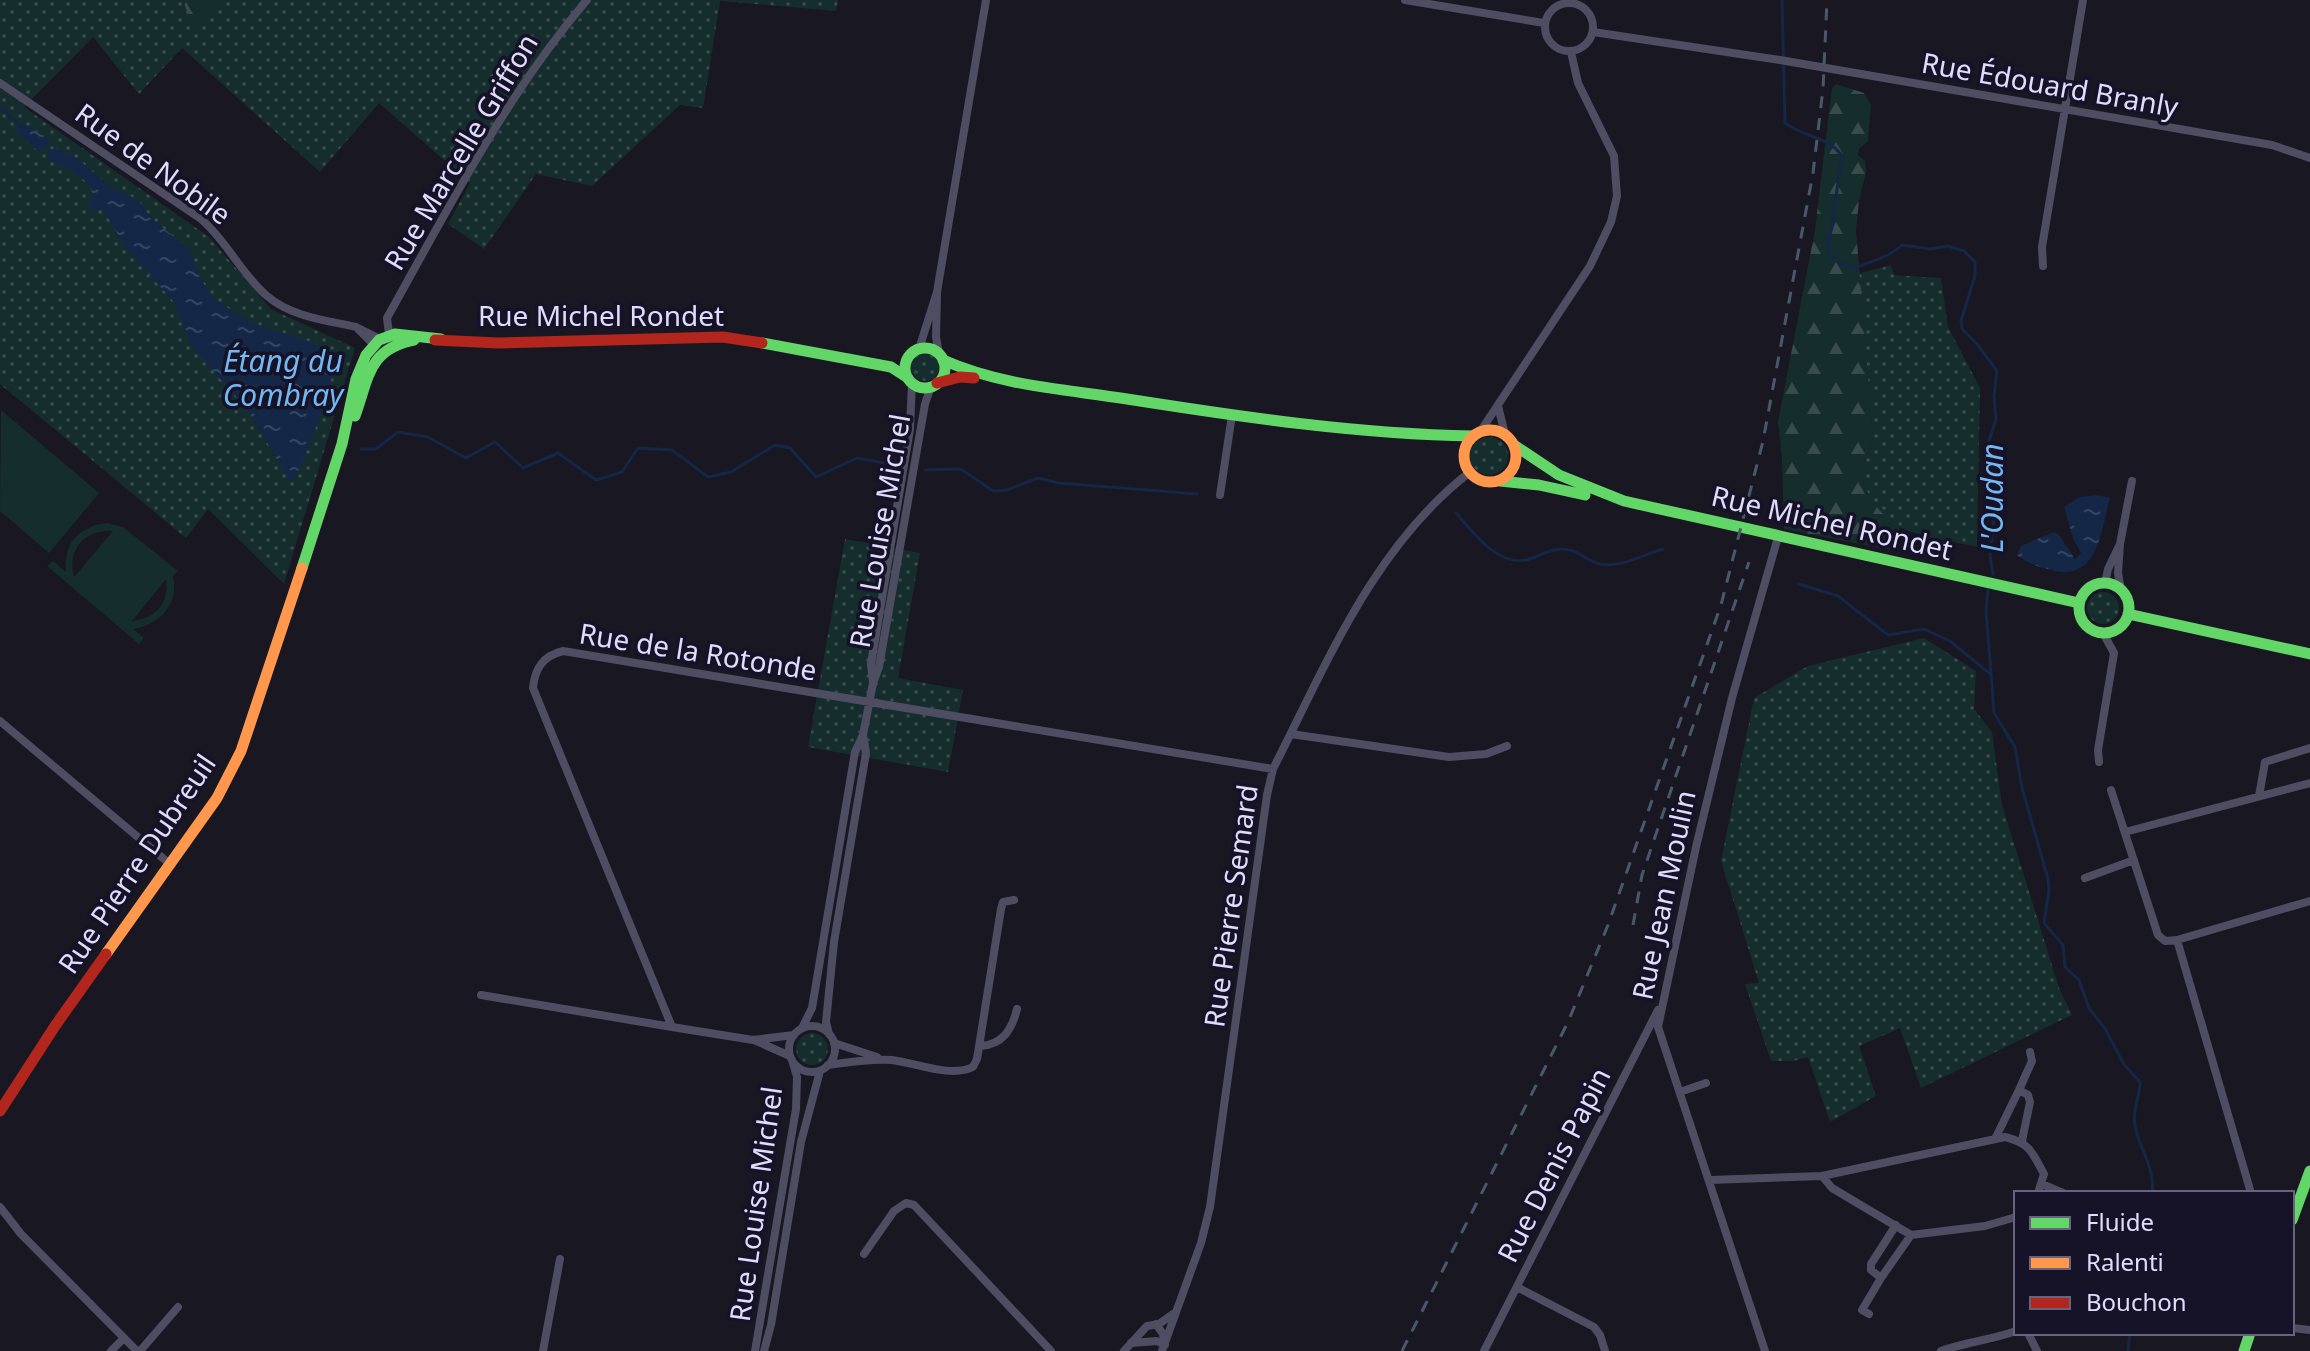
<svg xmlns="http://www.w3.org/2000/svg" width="2310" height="1351" viewBox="0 0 2310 1351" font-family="'Noto Sans',sans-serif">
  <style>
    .grass { fill: url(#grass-dots) }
    .forest { fill: url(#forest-firs) }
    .park { fill: #162d2e; fill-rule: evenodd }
    .water { fill: url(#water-ripples) }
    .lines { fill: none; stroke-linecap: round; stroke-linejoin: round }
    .stream { stroke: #142746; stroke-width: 3 }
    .street { stroke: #4e4d62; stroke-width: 8 }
    .fast { stroke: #63d668; stroke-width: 11 }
    .slow { stroke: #ff974d; stroke-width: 11 }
    .jam { stroke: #b3261e; stroke-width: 11 }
    .rail { stroke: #485a69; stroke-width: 3; stroke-dasharray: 12 10; stroke-linecap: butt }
    .labels { text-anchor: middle; stroke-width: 7; stroke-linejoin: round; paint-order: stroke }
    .street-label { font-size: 28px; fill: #e0dcfc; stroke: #161227 }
    .water-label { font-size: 30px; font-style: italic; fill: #74b8f2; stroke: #161227 }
  </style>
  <defs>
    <pattern id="grass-dots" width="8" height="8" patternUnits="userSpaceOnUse" patternTransform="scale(2)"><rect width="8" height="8" fill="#162d2e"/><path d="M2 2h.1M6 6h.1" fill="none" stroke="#384b4d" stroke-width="1.8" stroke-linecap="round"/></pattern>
    <pattern id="forest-firs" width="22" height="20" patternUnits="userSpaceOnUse" patternTransform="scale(2)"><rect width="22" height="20" fill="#162d2e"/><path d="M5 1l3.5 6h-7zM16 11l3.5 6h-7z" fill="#384b4d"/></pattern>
    <pattern id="water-ripples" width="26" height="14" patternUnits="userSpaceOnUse" patternTransform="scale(2)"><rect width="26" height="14" fill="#142746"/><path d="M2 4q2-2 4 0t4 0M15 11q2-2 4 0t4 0" fill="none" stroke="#364662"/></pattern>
  </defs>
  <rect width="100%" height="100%" fill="#191722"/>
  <path class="grass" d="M 0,0 L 838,0 L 836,11 L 720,1 L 703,108 L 680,105 L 592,186 L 536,174 L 484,249 L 448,224 L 470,183 L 379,103 L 320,172 L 182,48 L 139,94 L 93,37 L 24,107 L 209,237 L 271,309 L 355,348 L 284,584 L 208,509 L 186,538 L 0,384 Z
    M 1891,265 L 1894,275 L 1941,278 L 1948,327 L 1980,388 L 1977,547 C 1945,539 1893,536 1873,505 C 1867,496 1865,485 1859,476 L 1873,437 L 1858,274 Z
    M911 367a14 14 0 1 1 28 0a14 14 0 1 1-28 0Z
    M1470 456a19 19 0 1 1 38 0a19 19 0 1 1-38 0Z
    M 845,539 L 920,553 L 898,678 L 963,690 L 948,772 L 808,747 Z
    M2087 608a16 16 0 1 1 32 0a16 16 0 1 1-32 0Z
    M 1924,638 L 1976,671 L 1974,709 L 1992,732 L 2002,805 L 2059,988 L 2072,1015 L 1921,1088 L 1900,1028 L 1859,1046 L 1876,1096 L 1830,1122 L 1808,1057 L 1793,1061 L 1771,1061 L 1745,984 L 1759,983 L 1721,861 L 1754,698 L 1808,666 Z
    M796 1049a16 16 0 1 1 32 0a16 16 0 1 1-32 0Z"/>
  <path class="forest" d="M 183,0 L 222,0 L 194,31 Z
    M 1836,84 L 1864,93 L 1871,105 L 1868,141 L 1859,149 L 1858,155 L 1865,161 L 1866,172 L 1859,201 L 1856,230 L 1873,437 L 1859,476 C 1874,501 1872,509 1899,525 L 1896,551 L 1784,529 L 1782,457 L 1778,422 L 1815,230 L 1832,88 Z"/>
  <path class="park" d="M 1,410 L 99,493 L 49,553 L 0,511 Z
    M 107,523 L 123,527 L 178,571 L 173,576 C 179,605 160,624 133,629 L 144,638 L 139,644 L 47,566 L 53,561 L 66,572 C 63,544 79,526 107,523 ZM 113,531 L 75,576 L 74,576 C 66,549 87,529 113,531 ZM 166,579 C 170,603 155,619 132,621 Z"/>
  <path class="water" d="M 24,124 L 51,140 L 41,151 L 37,150 L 17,132 L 17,128 Z
    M 57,148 L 78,159 L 115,191 L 121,191 L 139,201 L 152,219 L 190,250 L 200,278 L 214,299 L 252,323 L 315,343 L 334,358 L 335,366 L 320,418 L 295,478 L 290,481 L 247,409 L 192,347 L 173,301 L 126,248 L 103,209 L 96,211 L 87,204 L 93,199 C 94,178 64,168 49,160 L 49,150 Z
    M 2097,495 L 2110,498 C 2101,531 2098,583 2051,570 C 2038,566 2028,564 2017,555 L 2021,546 L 2054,532 L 2059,535 L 2075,559 L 2081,553 L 2073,538 L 2064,507 L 2080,497 Z"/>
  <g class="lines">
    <path class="stream" d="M 1782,0 L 1785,123 C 1803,137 1830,137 1842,156 L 1833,217 C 1835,231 1823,239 1829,253 L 1839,263 L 1856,268 C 1874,259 1887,259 1902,245 L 1930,249 L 1948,246 L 1964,251 L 1975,262 L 1975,276 L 1961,321 L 1962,329 L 1977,344 L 1997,371 L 1994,396 L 1996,419 L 1988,444 L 1992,457 L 1995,507 L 1990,556 L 1993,574
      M 0,107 L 20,126
      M 45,146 L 49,150
      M 361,449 L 376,449 L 398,432 L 428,437 L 466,458 L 495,442 L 523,468 L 558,453 L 596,480 L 622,472 L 638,448 L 672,450 L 708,477 L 731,472 L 775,445 L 790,448 L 816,477 L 857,458 L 890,464
      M 925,470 L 961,469 L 993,491 L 1007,490 L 1038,478 L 1059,483 L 1197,494
      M 1456,513 C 1473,532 1497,566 1526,560 C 1538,557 1549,549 1562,549 C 1576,549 1584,558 1596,563 C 1618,570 1642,555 1663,549
      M 1799,584 L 1838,596 L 1888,635 L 1924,629 L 1950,641 L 1989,673
      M 1988,590 L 1986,610 L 1994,713 L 2015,747 L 2022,788 L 2048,879 L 2049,891 L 2044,923 L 2063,945 L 2065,967 L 2079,980 L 2089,1008 L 2106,1030 L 2123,1063 L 2140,1082 C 2140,1097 2132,1110 2135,1126 C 2139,1149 2156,1169 2152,1193
      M 2128,1351 L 2130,1333"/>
    <path class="street" d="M 1405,0 L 1544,23
      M1545 27a24 24 0 1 1 48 0a24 24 0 1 1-48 0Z
      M 1593,32 L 1780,60 L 2272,145 L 2310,158
      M 0,83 L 201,219 C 227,241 241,274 267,296 C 292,317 325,320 356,327
      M 2043,266 L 2042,247 L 2083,0
      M 937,295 L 936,337 L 939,354
      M 389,334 L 387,318 C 448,209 506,95 587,0
      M 373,344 L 356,327 L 380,339
      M 919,349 L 937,292 L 986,0
      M 912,382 L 910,429 L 871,664 L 873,683 L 879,667 L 925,404 L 931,386
      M 1498,406 L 1505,434
      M 1480,432 L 1590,266 L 1611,222 L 1617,196 L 1614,156 L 1578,83 L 1571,52
      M 1220,495 L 1232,415
      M 2120,544 L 2132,481
      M 2105,583 L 2108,569 L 2120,544 L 2118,573 L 2121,590
      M 0,721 L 171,865
      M 1291,734 L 1449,757 L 1486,754 L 1507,746
      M 863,735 L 873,683
      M 2099,762 L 2098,750 L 2114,653 L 2103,633
      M 2111,790 L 2158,935 L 2165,941 L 2177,940
      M 2259,796 L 2265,762 L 2310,748
      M 2125,832 L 2310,783
      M 2085,878 L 2134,860
      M 481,995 L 672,1027
      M789 1049a23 23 0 1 1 46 0a23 23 0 1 1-46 0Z
      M 802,1028 L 812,1008 L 855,752 L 863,735 L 866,753 L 834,942 L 826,1022 L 829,1034
      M 794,1035 L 753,1040 L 672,1027 L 533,688 C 535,668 543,656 563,651 L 1273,769
      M 754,1040 L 790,1056
      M 834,1043 L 877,1057
      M 980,1046 C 1003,1045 1012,1029 1017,1009
      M 828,1065 C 849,1062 871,1059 892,1060 C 917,1063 950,1078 973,1067 L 977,1059 L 1001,909 L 1003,902 L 1014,900
      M 2019,1090 L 2032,1061 L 2030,1052
      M 1680,1092 L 1706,1083
      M 1995,1139 L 2019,1090 L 2028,1095 L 2030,1102 L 2022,1141
      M 1822,1176 L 1832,1188 L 1911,1235 L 1985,1226 L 2016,1217
      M 1710,1180 L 1822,1176 L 2005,1137 C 2030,1143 2032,1152 2044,1174 L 2038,1193
      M 2042,1184 L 2063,1193
      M 2251,1193 L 2177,940 L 2310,901
      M 0,1207 L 21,1234 L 137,1351
      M 1896,1225 L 1871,1264 L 1871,1270 L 1881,1278 L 1911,1235
      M 864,1254 L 894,1211 L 906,1203 L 914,1205 L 1051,1351
      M 1517,1287 L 1594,1327 L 1600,1335 L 1605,1351
      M 1869,1314 L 1862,1310 L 1881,1278
      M 2292,1328 L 2310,1330
      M 2028,1333 L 2037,1351
      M 1131,1343 L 1157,1341 L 1165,1345 L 1163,1334 L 1156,1324
      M 111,1351 L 124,1338
      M 140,1351 L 178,1307
      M 543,1351 L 560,1259
      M 755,1351 L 796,1109 L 797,1077 L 793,1063
      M 764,1351 L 771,1325 L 801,1142 L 820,1071
      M 1124,1351 L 1147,1326 L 1159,1324 L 1173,1314
      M 1162,1351 L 1201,1243 L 1210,1207 L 1267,795 L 1273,769 C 1327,663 1374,546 1470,472
      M 1484,1351 L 1658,1010
      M 1765,1351 L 1658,1027 L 1696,847 L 1732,698 L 1778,537
      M 1941,1351 C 1966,1342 1991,1340 2016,1331"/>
    <path class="fast" d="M 762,343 L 891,367 L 908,378
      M905 368a20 20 0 1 1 40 0a20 20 0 1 1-40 0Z
      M 943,360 C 1002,386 1064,389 1127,399 C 1242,417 1356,434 1473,436
      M 355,416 C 369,378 368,349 414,340
      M 1514,445 L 1559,475 L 1624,501 L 2079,603
      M 1500,481 L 1539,485 L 1585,495
      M 302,568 L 342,444 L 356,379 L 366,355 L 379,340 L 395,334 L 441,339
      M2079 608a25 25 0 1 1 50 0a25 25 0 1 1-50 0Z
      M 2128,614 L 2310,654
      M 2292,1220 L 2310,1171
      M 2244,1351 L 2250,1333"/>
    <path class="slow" d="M1464 456a26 26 0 1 1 52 0a26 26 0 1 1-52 0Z
      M 106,954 L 217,798 L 241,751 L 302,568"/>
    <path class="jam" d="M 435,340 L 498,343 L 723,337 L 762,343
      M 937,383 L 960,377 L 974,378
      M 0,1111 L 55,1026 L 106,954"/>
    <path class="rail" d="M 1633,925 L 1642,875 L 1749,562
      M 1402,1351 L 1568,1022 L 1608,925 L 1721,605 L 1763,441 L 1813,173 L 1823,89 L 1827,0"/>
  </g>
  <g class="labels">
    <g class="street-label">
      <text transform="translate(2050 85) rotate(10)" y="10">Rue Édouard Branly</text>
      <text transform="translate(461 152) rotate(-59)" y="10">Rue Marcelle Griffon</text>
      <text transform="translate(153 164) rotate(36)" y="10">Rue de Nobile</text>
      <text x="601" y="326">Rue Michel Rondet</text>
      <text transform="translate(1832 523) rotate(13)" y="10">Rue Michel Rondet</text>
      <text transform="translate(880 531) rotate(-80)" y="10">Rue Louise Michel</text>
      <text transform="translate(698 652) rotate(9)" y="10">Rue de la Rotonde</text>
      <text transform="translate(137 864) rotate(-56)" y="10">Rue Pierre Dubreuil</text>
      <text transform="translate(1664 895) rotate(-78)" y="10">Rue Jean Moulin</text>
      <text transform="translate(1231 906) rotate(-82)" y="10">Rue Pierre Semard</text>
      <text transform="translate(1554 1165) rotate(-63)" y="10">Rue Denis Papin</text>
      <text transform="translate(756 1204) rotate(-82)" y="10">Rue Louise Michel</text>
    </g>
    <g class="water-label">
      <text x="283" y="372">Étang du<tspan x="283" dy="34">Combray</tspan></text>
      <text transform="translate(1993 498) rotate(-90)" y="10">L'Oudan</text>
    </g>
  </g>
  <rect x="2014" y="1191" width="280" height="144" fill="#161227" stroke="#67637c" stroke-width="2"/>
  <rect x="2030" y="1217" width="40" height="12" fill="#63d668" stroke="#67637c" stroke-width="2"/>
  <text x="2086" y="1231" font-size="24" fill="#e0dcfc">Fluide</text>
  <rect x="2030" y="1257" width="40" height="12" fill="#ff974d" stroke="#67637c" stroke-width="2"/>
  <text x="2086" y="1271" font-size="24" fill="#e0dcfc">Ralenti</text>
  <rect x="2030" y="1297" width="40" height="12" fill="#b3261e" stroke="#67637c" stroke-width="2"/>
  <text x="2086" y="1311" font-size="24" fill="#e0dcfc">Bouchon</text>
</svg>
